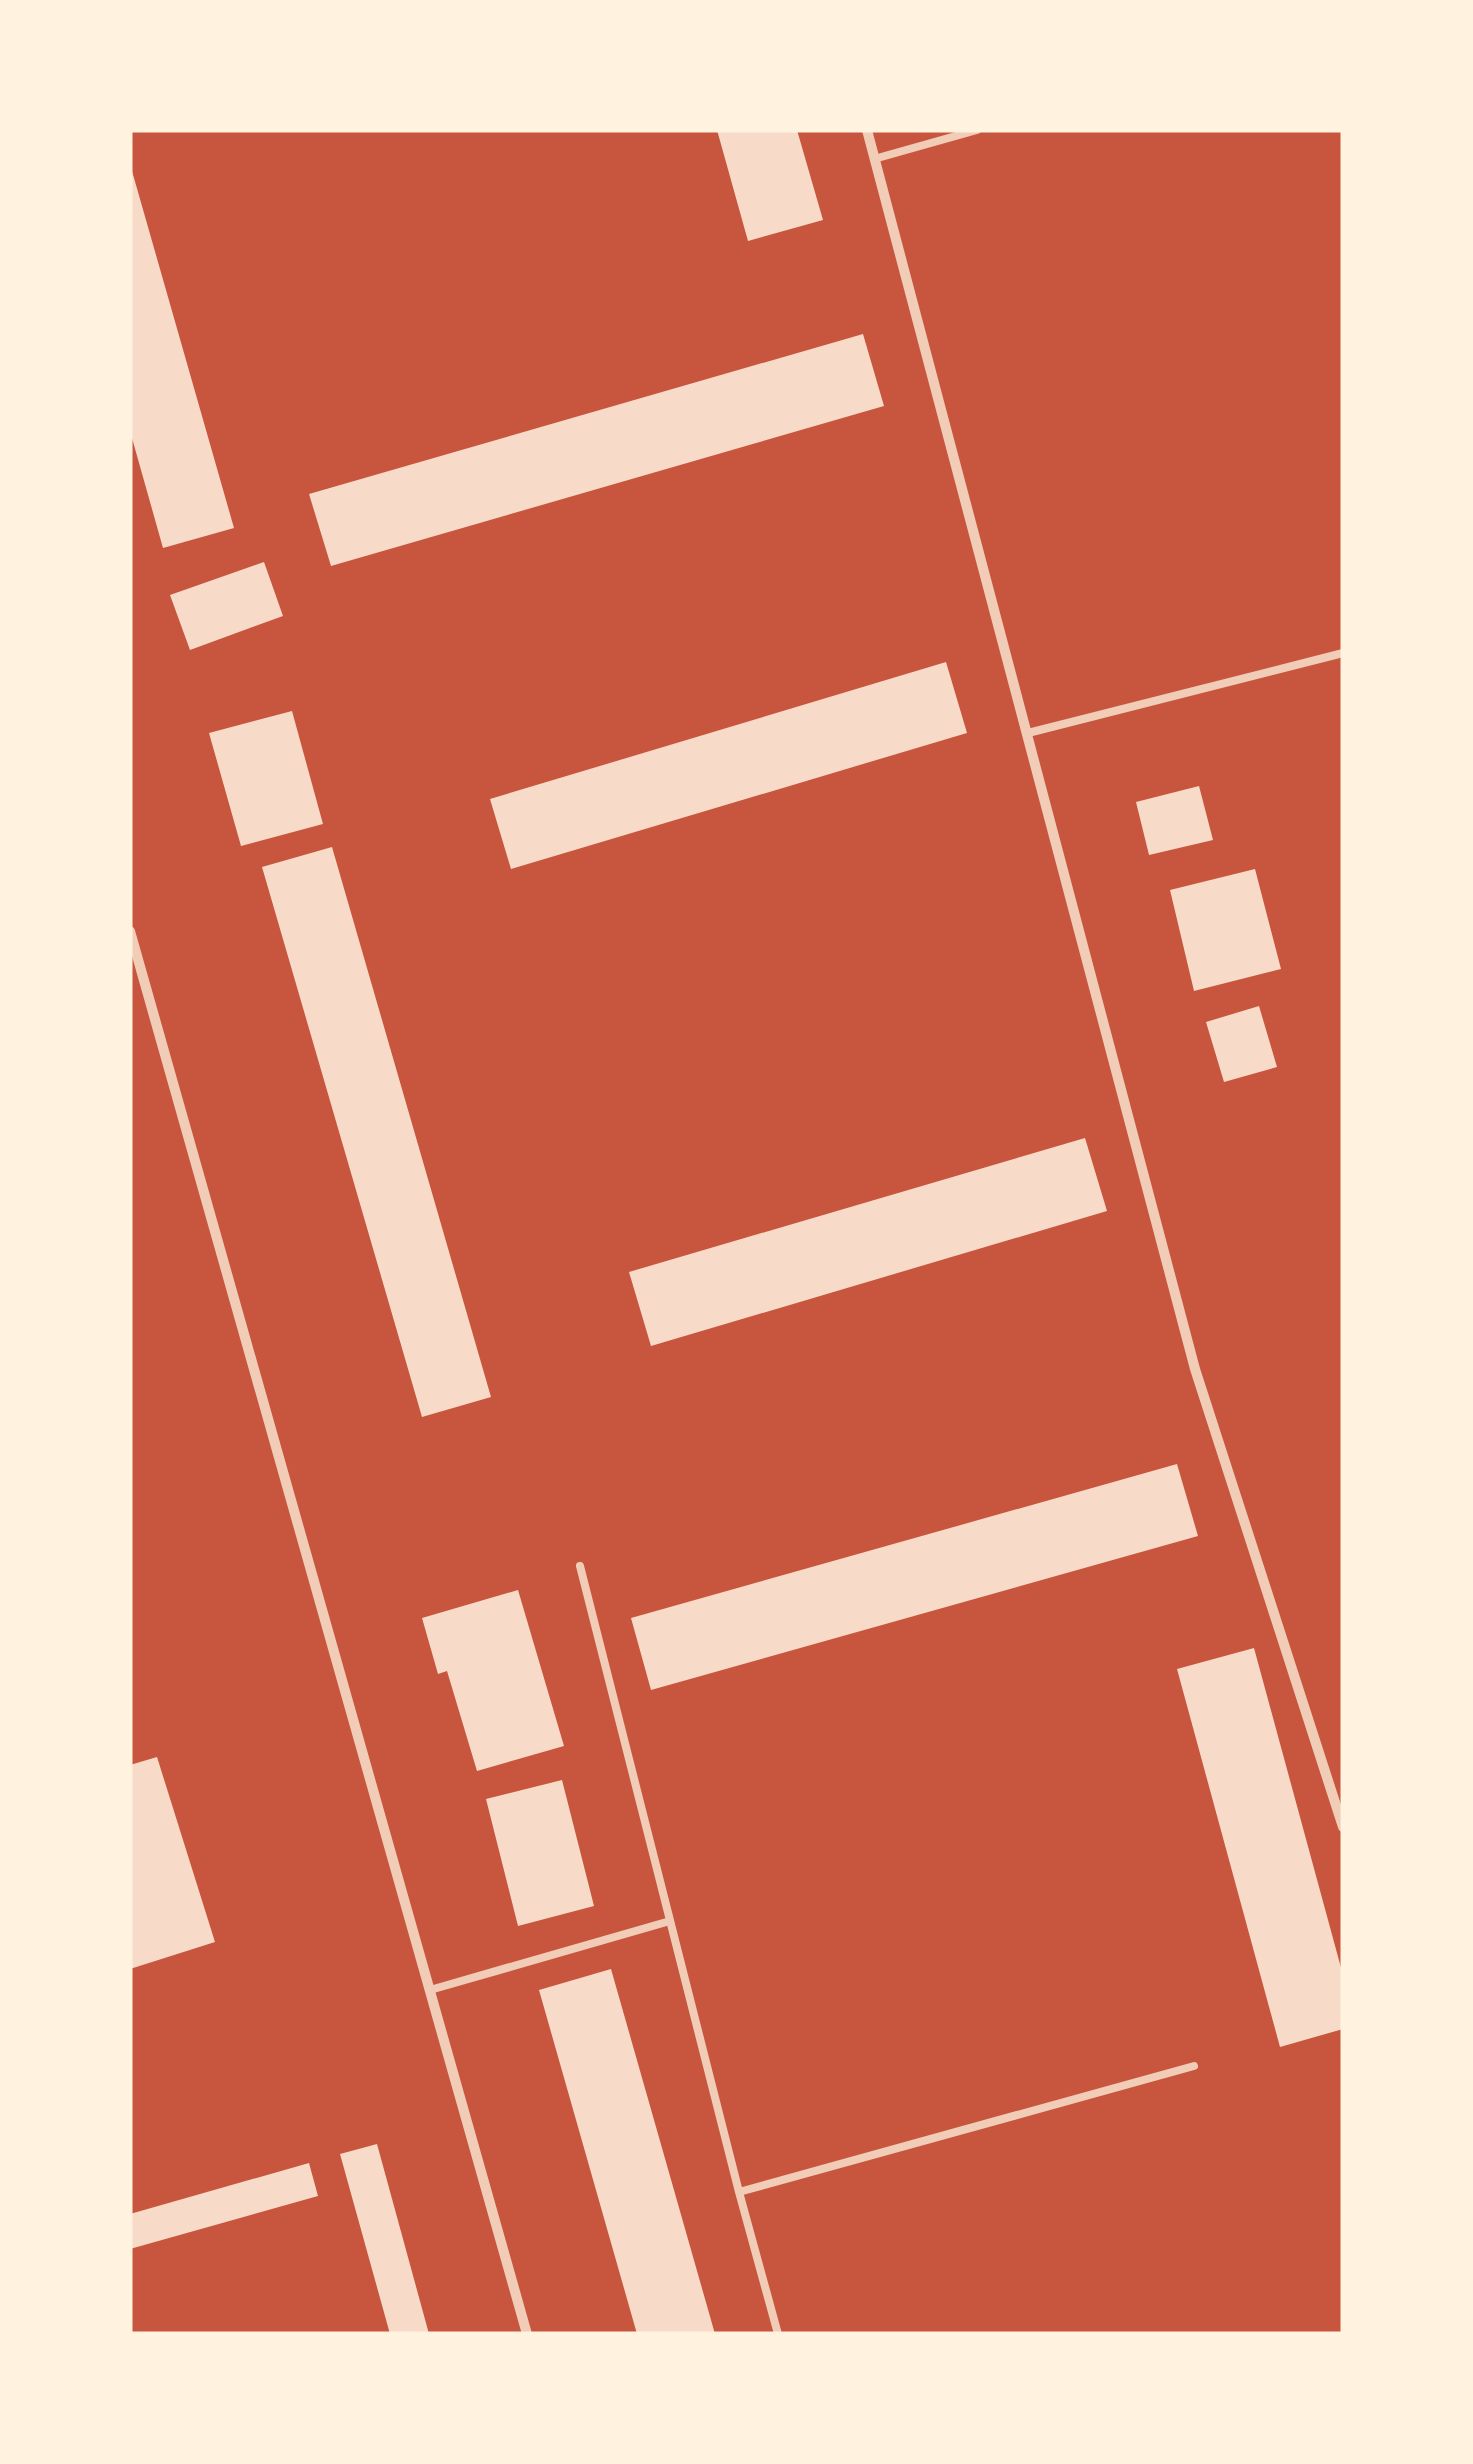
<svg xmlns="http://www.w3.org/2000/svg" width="1473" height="2464" viewBox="0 0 1473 2464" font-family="'Noto Sans',sans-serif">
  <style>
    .building { fill: #f7dbc8 }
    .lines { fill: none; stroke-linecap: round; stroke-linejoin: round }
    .service { stroke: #f1ccb7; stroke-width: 8 }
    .minor { stroke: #f1ccb7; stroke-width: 10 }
  </style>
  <rect width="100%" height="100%" fill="#c8553d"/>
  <path class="building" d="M 717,130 L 797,130 L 823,220 L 748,241 Z
    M 130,164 L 234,528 L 163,548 L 130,431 Z
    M 863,334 L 884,406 L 331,566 L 309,494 Z
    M 264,562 L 283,616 L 190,650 L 170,595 Z
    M 946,662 L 967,733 L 511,869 L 490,799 Z
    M 292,711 L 323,824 L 241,846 L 209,733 Z
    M 1199,786 L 1213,840 L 1149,855 L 1136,802 Z
    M 332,847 L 491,1397 L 422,1417 L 262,867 Z
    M 1255,869 L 1281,969 L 1194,991 L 1170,890 Z
    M 1259,1006 L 1277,1067 L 1224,1082 L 1206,1022 Z
    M 1085,1138 L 1107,1211 L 651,1346 L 629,1272 Z
    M 1177,1464 L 1198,1536 L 651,1690 L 631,1618 Z
    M 518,1590 L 564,1746 L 477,1771 L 447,1671 L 438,1674 L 422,1618 Z
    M 1254,1648 L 1343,1975 L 1343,2029 L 1280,2047 L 1177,1669 Z
    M 157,1757 L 215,1942 L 130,1969 L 130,1765 Z
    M 562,1780 L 594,1906 L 518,1926 L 486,1799 Z
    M 611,1969 L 715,2334 L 637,2334 L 539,1990 Z
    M 377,2144 L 429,2334 L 390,2334 L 340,2154 Z
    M 309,2163 L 318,2196 L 130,2249 L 130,2214 Z"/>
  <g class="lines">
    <path class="service" d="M 874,159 L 977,130
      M 1028,733 L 1343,653
      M 580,1566 L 739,2192
      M 430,1990 L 670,1921
      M 778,2334 L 739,2192 L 1194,2066"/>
    <path class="minor" d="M 867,130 L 1195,1369 L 1343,1827
      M 130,931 L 527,2334"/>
  </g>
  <rect width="1473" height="2464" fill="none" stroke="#fff3e0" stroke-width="265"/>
</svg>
